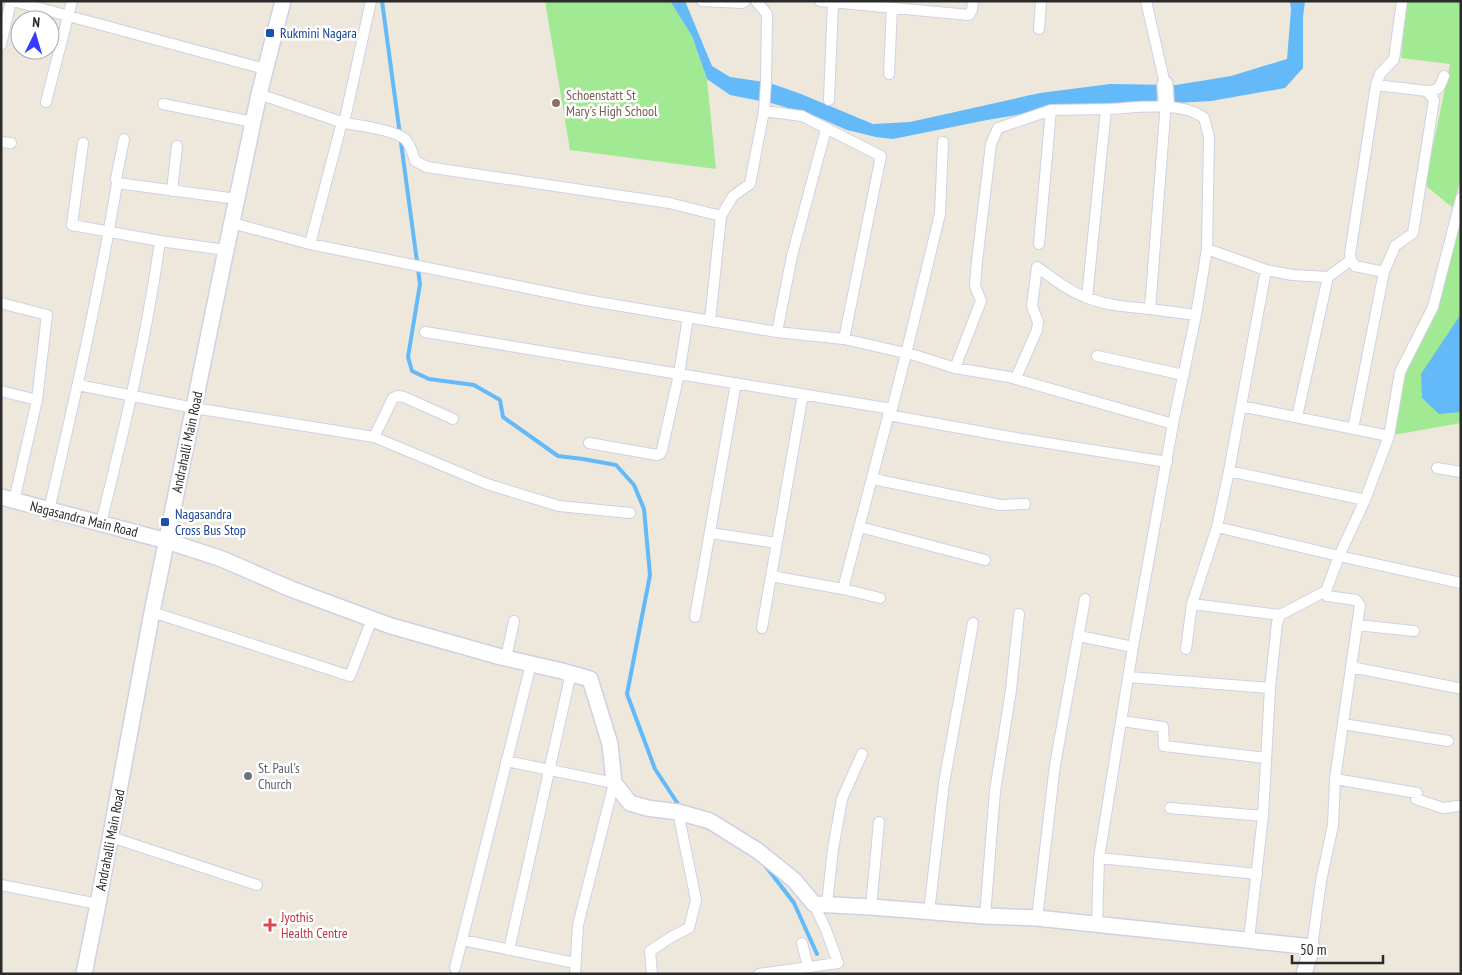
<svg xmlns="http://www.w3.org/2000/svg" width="1462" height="975" viewBox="0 0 1462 975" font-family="'PT Sans Narrow',sans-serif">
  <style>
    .green { fill: #a1e992 }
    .water { fill: #64b9f9 }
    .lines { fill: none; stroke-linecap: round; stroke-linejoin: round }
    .stream { stroke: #64b9f9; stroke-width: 4 }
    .street-casing { stroke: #d0d0e4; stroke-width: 12 }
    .secondary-casing { stroke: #d0d0e4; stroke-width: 18 }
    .street { stroke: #fff; stroke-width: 10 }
    .secondary { stroke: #fff; stroke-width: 15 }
    .transit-dot { fill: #1a4fb4; stroke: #fff; stroke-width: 2 }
    .education-dot { fill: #8d6e63; stroke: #fff; stroke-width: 2 }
    .worship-dot { fill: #6b7280; stroke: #fff; stroke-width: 2 }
    .health-dot { fill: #e0444e; stroke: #fff; stroke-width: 2 }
    .labels { text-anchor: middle; stroke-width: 5; stroke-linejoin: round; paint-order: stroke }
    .transit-label { font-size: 14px; fill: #164399; stroke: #fff; text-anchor: start }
    .education-label { font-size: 14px; fill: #785e54; stroke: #fff; text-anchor: start }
    .street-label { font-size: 14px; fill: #2a2a2a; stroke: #fff }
    .worship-label { font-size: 14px; fill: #5b616d; stroke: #fff; text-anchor: start }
    .health-label { font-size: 14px; fill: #be3a42; stroke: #fff; text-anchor: start }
  </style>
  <rect width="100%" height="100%" fill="#ede8db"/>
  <path class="green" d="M 545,1 L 670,1 L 692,36 L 707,79 L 716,169 L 570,150 Z
    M 1407,1 L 1461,1 L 1461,177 L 1453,208 L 1425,185 L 1450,64 L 1401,58 Z
    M 1461,213 L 1461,423 L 1393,435 L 1401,374 L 1436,309 Z"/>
  <path class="water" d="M 670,1 L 685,1 L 712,66 L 730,77 L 770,83 L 801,94 L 873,124 L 910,122 L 1040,93 L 1110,84 L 1176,85 L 1231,76 L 1287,59 L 1291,10 L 1290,1 L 1305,1 L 1303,17 L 1303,68 L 1285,88 L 1211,101 L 1143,105 L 1113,103 L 1076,105 L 987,120 L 893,139 L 876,137 L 847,130 L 815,116 L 771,103 L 730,95 L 707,79 L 692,36 Z
    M 1461,312 L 1461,412 L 1439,414 L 1422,398 L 1421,374 L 1459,317 Z"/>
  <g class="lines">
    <path class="stream" d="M 382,1 L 420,284 L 408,357 L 412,371 L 429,379 L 474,385 L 500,400 L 503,417 L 558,456 L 583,459 L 616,465 L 634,485 L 644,509 L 650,575 L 627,694 L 655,769 L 680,807
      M 764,864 L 794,903 L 817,954"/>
    <g class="street-casing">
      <path id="street" d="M 13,1 L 265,69
        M 702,1 L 742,3 L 745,1
        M 820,1 L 969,15 L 972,10 L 973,1
        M 1146,1 L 1165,84
        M 1039,29 L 1041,1
        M 1,45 L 11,1
        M 889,74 L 892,8
        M 1376,85 L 1427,91 C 1439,91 1440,87 1444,76
        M 259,94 L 344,123 L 371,1
        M 829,100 L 833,2
        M 46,102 L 72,1
        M 163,104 L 253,122
        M 1106,109 C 1134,108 1181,100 1204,118 L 1209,137 L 1207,249 L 1266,270 L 1292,275 L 1328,277 L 1351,260
        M 764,111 L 802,116 L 881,156 L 844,339
        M 344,123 C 358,125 395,130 405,139 C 411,145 413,154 415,161 L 427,167 L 669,203 L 721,216 L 710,321
        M 1,142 L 11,143
        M 83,143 L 72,225 L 160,241 L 226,250
        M 117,183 L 116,179 L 124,139
        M 172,191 L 177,146
        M 721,216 L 733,196 L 750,184 L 764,111 L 766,82 L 767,14 L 756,1
        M 232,223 L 310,244 L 586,300 L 777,332 L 844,339 L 914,355 L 955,368 L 1009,377 L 1173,424
        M 310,244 L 342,122
        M 1039,244 L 1051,110
        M 1384,272 L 1355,266 L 1351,260 L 1350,254 L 1376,85 L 1380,74 L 1394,59 L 1402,1
        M 1,303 L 47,315 L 37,400 L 14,501
        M 1196,315 L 1207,249
        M 688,317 L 679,374 L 892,409 L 906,354 L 940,214 L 943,142
        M 425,332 L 679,374 L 662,450 L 660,454 L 657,455 L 589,443
        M 777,332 L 792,256 L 826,129
        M 1097,356 L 1184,375
        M 955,368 L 981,301 L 975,286 L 977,261 L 991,144 L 998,128 L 1051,110 L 1106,109 L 1087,298
        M 1016,378 L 1037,330 L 1038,322 L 1032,306 L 1037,267 C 1053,278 1069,292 1088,298 C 1108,306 1129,307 1150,309
        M 78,385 L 194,408 L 374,437 L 393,398 L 398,396 L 404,397 L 453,419
        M 1,391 L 37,400
        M 1241,406 L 1389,436
        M 888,415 L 1010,437 L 1167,462
        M 1297,417 L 1328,277
        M 1353,429 L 1384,272 L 1395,246 L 1413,233 L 1434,100 L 1427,91
        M 374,437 L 487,484 L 559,506 L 630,513
        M 1437,468 L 1461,472
        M 1229,471 L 1365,500
        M 873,479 L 1000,505 L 1025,504
        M 49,510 C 74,402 99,293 117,183 L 237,199
        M 101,523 C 124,430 147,336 160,241
        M 860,527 L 985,560
        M 1217,527 L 1339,556 L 1461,583
        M 710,533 L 777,543
        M 771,576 L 843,589 L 880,598
        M 843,589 L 890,409
        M 1192,604 L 1280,615
        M 152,612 L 350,676 L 372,619
        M 695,617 L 736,383
        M 1357,625 L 1414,631
        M 762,628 L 803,394
        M 1079,636 L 1133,647
        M 1186,649 L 1192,604 L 1217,527 L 1229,471 L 1266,270
        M 506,658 L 514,621
        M 1351,667 L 1458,688
        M 1128,677 L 1270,688
        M 1122,721 L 1163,727 L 1164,746 L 1266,758
        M 1343,724 L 1448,741
        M 506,761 L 614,783 L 578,925 L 575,974
        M 1335,779 L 1417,793 L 1416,799 L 1443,808 L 1458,806
        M 1170,808 L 1263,816
        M 111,837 L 257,885
        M 1099,858 L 1257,874
        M 1,885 L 98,904
        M 827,904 L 833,849 L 842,799 L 862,754
        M 871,907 L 879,822
        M 929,912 L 944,783 L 973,623
        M 985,916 L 995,791 L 1011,690 L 1019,614
        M 1037,918 L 1055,765 L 1085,599
        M 1097,925 L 1099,858 L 1133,647 L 1173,424 L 1196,315 L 1150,309 L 1166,102
        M 1249,939 L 1263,816 L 1270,688 L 1277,623 L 1280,615 L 1326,591
        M 462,940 L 575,963
        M 802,943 L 808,967
        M 1312,947 L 1321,881 L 1333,825 L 1335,779 L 1360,605 L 1356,600 L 1327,596 L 1326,591 L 1339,556 L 1365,500 L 1389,436 L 1400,372 L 1433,307 L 1461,198
        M 509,950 L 571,673
        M 455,968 L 531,664
        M 652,974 L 650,951 L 673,936 L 689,928 L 696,900 L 678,812
        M 759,974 L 838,963 L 826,930 L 814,904"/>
    </g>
    <g class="secondary-casing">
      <path id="secondary" d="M 1165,84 L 1166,102
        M 1,497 L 167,541 L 222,559 L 291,589 L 391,626 L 501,657 L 562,671 L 590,679 L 610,744 L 614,783 L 630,803 L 647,808 L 678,812 L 710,821 L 758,851 L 794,880 L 814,904 L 871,907 L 985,916 L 1037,918 L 1312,947 L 1304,974
        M 84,974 L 98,904 L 152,612 L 226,250 L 259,94 L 283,1"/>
    </g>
    <use href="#street" class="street"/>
    <use href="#secondary" class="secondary"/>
  </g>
  <g class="transit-dot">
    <rect x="265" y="28" width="10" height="10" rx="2.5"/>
    <rect x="160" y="517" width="10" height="10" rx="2.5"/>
  </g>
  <circle class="education-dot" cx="556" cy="103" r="5"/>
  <circle class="worship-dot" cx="248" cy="776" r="5"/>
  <path class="health-dot" d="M267.5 917.5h5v5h5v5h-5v5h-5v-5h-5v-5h5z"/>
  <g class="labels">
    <g class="transit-label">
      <text x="280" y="38">Rukmini Nagara</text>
      <text x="175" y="519">Nagasandra<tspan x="175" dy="16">Cross Bus Stop</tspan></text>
    </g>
    <g class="education-label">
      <text x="566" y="100">Schoenstatt St<tspan x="566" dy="16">Mary's High School</tspan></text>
    </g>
    <g class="street-label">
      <text transform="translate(187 442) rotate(-78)" y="5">Andrahalli Main Road</text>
      <text transform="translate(84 519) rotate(14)" y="5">Nagasandra Main Road</text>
      <text transform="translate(110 840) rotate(-79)" y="5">Andrahalli Main Road</text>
    </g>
    <g class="worship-label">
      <text x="258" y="773">St. Paul's<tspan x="258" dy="16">Church</tspan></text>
    </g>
    <g class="health-label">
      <text x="281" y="922">Jyothis<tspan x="281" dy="16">Health Centre</tspan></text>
    </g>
  </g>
  <rect width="1462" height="975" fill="none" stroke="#2a2a2a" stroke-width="5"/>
  <g transform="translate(35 35) rotate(5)"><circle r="24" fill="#ffffff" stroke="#aaaaaa"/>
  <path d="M0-4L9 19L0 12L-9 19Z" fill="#363bff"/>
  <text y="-8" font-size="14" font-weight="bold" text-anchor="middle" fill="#2a2a2a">N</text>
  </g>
  <path d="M1292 955v8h91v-8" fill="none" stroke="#2a2a2a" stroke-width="2.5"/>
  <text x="1300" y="955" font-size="15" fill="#2a2a2a" stroke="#ffffff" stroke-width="4" paint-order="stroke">50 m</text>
</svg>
